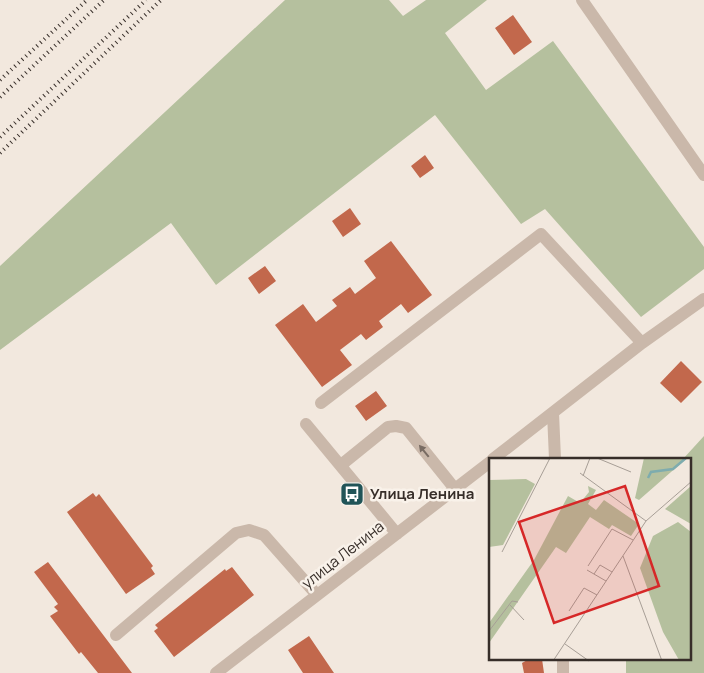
<svg xmlns="http://www.w3.org/2000/svg" width="704" height="673" viewBox="0 0 704 673" font-family="Manrope,sans-serif">
  <style>
    .green { fill: #b5c09e }
    .building { fill: #c2684c }
    .lines { fill: none; stroke-linecap: round; stroke-linejoin: round }
    .minor { stroke: #cab8aa; stroke-width: 12 }
    .rail { stroke: #372e29; stroke-width: 4; stroke-dasharray: 1 4; stroke-linecap: butt }
    .oneway { fill: #796c63 }
    .labels { text-anchor: middle; stroke-width: 5; stroke-linejoin: round; paint-order: stroke }
    .poi-label { font-size: 15px; font-weight: bold; fill: #372e29; stroke: #f9f2ea; text-anchor: start }
    .street-label { font-size: 15px; fill: #372e29; stroke: #f9f2ea }
    .inset-river { fill: none; stroke: #7eacae; stroke-width: 2.5 }
    .inset-road { fill: none; stroke: #a79e96; stroke-width: 1 }
    .view { fill: #d62828; fill-opacity: 0.15; stroke: #d62828; stroke-width: 2.5 }
    .inset-edge { fill: none; stroke: #372e29; stroke-width: 2.5 }
  </style>
  <rect width="100%" height="100%" fill="#f2e8de"/>
  <path class="green" d="M 285,0 L 389,0 L 403,16 L 426,0 L 487,0 L 445,33 L 486,90 L 553,41 L 704,247 L 704,269 L 641,317 L 545,209 L 521,224 L 435,115 L 216,285 L 171,223 L 0,350 L 0,266 Z
    M 704,436 L 704,673 L 626,673 L 626,659 L 690,659 L 690,459 L 683,459 Z"/>
  <path class="building" d="M 513,15 L 532,42 L 514,55 L 495,28 Z
    M 425,155 L 434,168 L 420,178 L 411,166 Z
    M 350,208 L 361,224 L 343,237 L 332,221 Z
    M 391,241 L 432,295 L 408,313 L 401,304 L 379,321 L 383,327 L 366,340 L 361,334 L 340,350 L 352,365 L 322,387 L 275,325 L 303,304 L 316,322 L 337,306 L 332,300 L 350,287 L 355,294 L 376,278 L 364,261 Z
    M 265,266 L 276,281 L 259,294 L 248,278 Z
    M 681,361 L 702,382 L 681,403 L 660,383 Z
    M 376,391 L 387,406 L 366,421 L 355,406 Z
    M 93,493 L 96,497 L 99,494 L 153,566 L 151,568 L 155,574 L 126,594 L 67,512 Z
    M 48,562 L 132,673 L 98,673 L 81,652 L 79,654 L 50,616 L 58,611 L 54,607 L 58,604 L 34,572 Z
    M 232,567 L 254,595 L 174,657 L 154,631 L 158,628 L 155,625 L 225,569 L 226,571 Z
    M 309,636 L 334,673 L 303,673 L 288,650 Z
    M 529,659 L 542,659 L 544,673 L 524,673 L 522,663 Z"/>
  <g class="lines">
    <path class="minor" d="M 582,0 L 704,175
      M 321,403 L 541,234 L 642,343
      M 553,413 L 555,459
      M 306,424 L 397,534
      M 493,459 L 642,343 L 704,299
      M 341,465 L 388,427 L 396,426 L 406,428 L 455,489
      M 116,635 L 236,533 L 249,530 L 264,535 L 317,595
      M 216,673 L 490,462
      M 563,673 L 563,659"/>
    <path class="rail" d="M 0,80 L 87,0
      M 0,97 L 104,0
      M 0,137 L 146,0
      M 0,153 L 161,0"/>
  </g>
  <defs><path id="oneway-solid" d="M-6-.8H1V-3.2L6.5 0L1 3.2V.8H-6Z" transform="scale(1.25)"/></defs>
  <use class="oneway" href="#oneway-solid" transform="translate(424 451) rotate(-129)"/>
  <defs>
    <g id="bus-square" transform="scale(1.25)"><rect x="-9" y="-9" width="18" height="18" rx="4" fill="#205458" stroke="#f9f2ea"/><path d="M-5-6H5V4H4V6H2V4H-2V6H-4V4H-5ZM-3.5-4V0h7V-4ZM-3.5 1.2v1.5H-2V1.2ZM2 1.2v1.5H3.5V1.2Z" fill="#fff"/></g>
  </defs>
  <g fill-rule="evenodd">
    <use href="#bus-square" x="352" y="494"/>
  </g>
  <g class="labels">
    <g class="poi-label">
      <text x="370" y="499">Улица Ленина</text>
    </g>
    <g class="street-label">
      <text transform="translate(343 555) rotate(-38)" y="5">улица Ленина</text>
    </g>
  </g>
  <g transform="translate(489 458)">
    <rect width="202" height="202" fill="#f2e8de"/>
    <path d="M 155,0 L 198,0 L 150,42 L 146,40 ZM 37,21 L 46,26 L 14,87 L 0,89 L 0,22 ZM 99,28 L 107,32 L 99,46 L 107,52 L 115,42 L 150,66 L 142,78 L 123,67 L 120,71 L 101,59 L 77,95 L 67,89 L 0,185 L 0,165 L 45,102 L 79,38 L 91,45 L 100,34 ZM 202,28 L 202,66 L 176,51 ZM 189,64 L 202,74 L 202,202 L 190,202 L 174,174 L 151,110 L 164,78 Z" fill="#b5c09e"/>
    <path class="inset-river" d="M 159,20 L 162,14 L 184,11 L 197,0"/>
    <path class="inset-road" d="M 33,0 L 61,1M 108,0 L 142,14M 91,15 L 157,63M 94,18 L 101,0M 13,94 L 61,0M 134,98 L 173,203M 99,108 L 123,71 L 144,82M 98,112 L 117,123M 105,116 L 111,107 L 123,114M 21,147 L 35,162M 80,153 L 95,130 L 108,137M 0,173 L 23,143 L 29,144M 76,186 L 100,203M 64,203 L 157,63 L 203,23"/>
    <path class="view" d="M 136,28 L 170,128 L 65,165 L 30,64 Z"/>
    <rect width="202" height="202" class="inset-edge"/>
  </g>
</svg>
